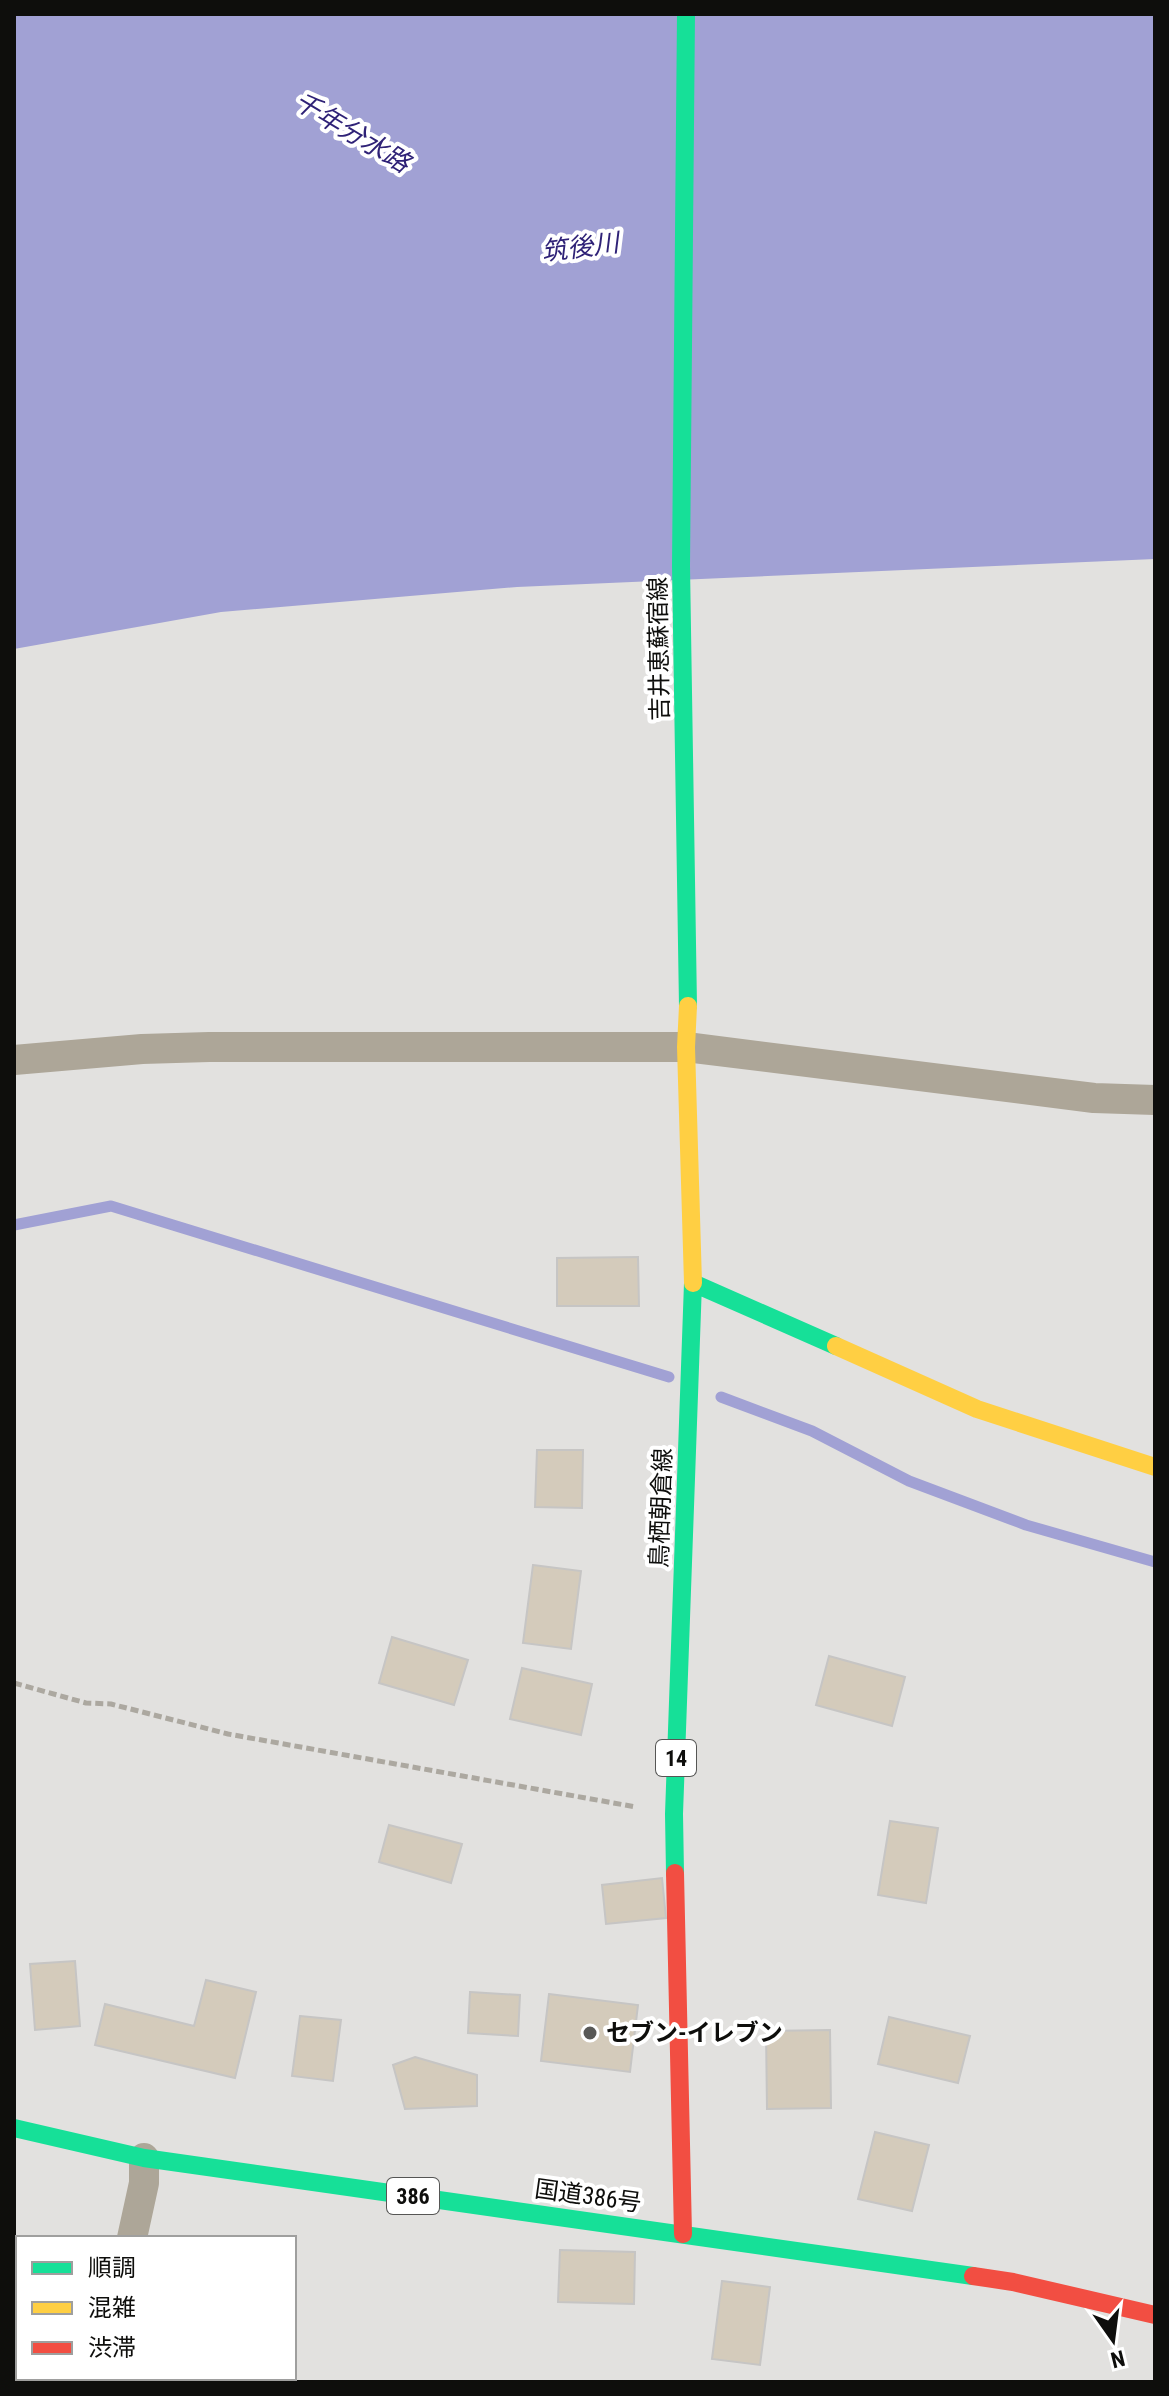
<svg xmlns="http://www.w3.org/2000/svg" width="1169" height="2396" viewBox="0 0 1169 2396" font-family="'Roboto Condensed','Noto Sans JP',sans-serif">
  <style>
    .water { fill: #a1a1d4 }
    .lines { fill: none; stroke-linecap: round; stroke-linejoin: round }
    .stream { stroke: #a1a1d4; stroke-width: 11 }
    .building { fill: #d4cbbb; stroke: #c6c5c4; stroke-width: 2 }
    .path { stroke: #aca8a0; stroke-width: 5; stroke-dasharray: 8 4; stroke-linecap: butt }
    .street { stroke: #ada698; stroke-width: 30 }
    .fast { stroke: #16e098; stroke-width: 18 }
    .slow { stroke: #ffcf43; stroke-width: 18 }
    .jam { stroke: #f24e42; stroke-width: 18 }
    .poi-dot { fill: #585856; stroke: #fff; stroke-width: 3 }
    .labels { text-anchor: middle; stroke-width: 8; stroke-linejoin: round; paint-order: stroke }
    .shield { fill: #fff; stroke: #565655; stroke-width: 2 }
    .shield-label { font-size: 22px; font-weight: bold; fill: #0e0e0c }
    .street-label { font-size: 24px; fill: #0e0e0c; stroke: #fff }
    .poi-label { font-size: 24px; font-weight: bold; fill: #0e0e0c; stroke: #fff; text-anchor: start }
    .water-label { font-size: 26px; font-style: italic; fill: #2f2277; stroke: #fff }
  </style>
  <rect width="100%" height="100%" fill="#e2e1df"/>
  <path class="water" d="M 14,14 L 1155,14 L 1155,559 L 517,587 L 221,612 L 14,649 Z"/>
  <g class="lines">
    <path class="stream" d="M 14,1225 L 111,1206 L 669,1377
      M 721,1397 L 812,1431 L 909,1481 L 1026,1525 L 1155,1562"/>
  </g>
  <path class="building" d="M 638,1257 L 639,1306 L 557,1306 L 557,1258 Z
    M 537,1450 L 583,1450 L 582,1508 L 535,1507 Z
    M 533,1565 L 581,1571 L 571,1649 L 523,1643 Z
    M 392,1637 L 468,1660 L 454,1705 L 379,1683 Z
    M 829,1656 L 905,1677 L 892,1726 L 816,1705 Z
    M 522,1668 L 592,1684 L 581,1735 L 510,1719 Z
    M 890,1821 L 938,1828 L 926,1903 L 878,1895 Z
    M 389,1825 L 462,1844 L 451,1883 L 379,1862 Z
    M 662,1878 L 666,1918 L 606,1924 L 602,1885 Z
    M 75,1961 L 80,2026 L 35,2030 L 30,1964 Z
    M 206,1980 L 256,1992 L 235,2078 L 95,2045 L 105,2004 L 194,2026 Z
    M 470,1992 L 520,1995 L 518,2036 L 468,2033 Z
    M 549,1994 L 638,2005 L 630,2072 L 541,2061 Z
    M 300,2016 L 341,2020 L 333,2081 L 292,2076 Z
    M 889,2017 L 970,2036 L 958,2083 L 878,2064 Z
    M 830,2030 L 831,2108 L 767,2109 L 766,2031 Z
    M 415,2057 L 477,2075 L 477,2106 L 405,2109 L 393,2065 Z
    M 875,2132 L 929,2145 L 912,2211 L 858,2199 Z
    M 14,2241 L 18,2242 L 18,2287 L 14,2286 Z
    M 560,2250 L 635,2252 L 634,2304 L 558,2302 Z
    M 722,2281 L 770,2287 L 760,2365 L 712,2359 Z"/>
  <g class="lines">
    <path class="path" d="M 14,1683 L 86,1703 L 111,1704 L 228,1734 L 636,1807"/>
    <path class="street" d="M 14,1060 L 142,1049 L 209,1047 L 686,1047 L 1094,1098 L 1155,1100
      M 132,2238 L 144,2183 L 144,2158
      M 121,2378 L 122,2382"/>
    <path class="fast" d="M 686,14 L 681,566 L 688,1006
      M 675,1873 L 674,1814 L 693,1283 L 836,1346
      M 14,2128 L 144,2158 L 973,2276"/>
    <path class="slow" d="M 688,1006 L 686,1047 L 693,1283
      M 836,1346 L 977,1409 L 1155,1467"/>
    <path class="jam" d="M 675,1873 L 683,2234
      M 973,2276 L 1013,2282 L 1155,2315"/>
  </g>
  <circle class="poi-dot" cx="590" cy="2033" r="8"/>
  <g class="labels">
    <g class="shield">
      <rect x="656" y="1740" width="40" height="36" rx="6"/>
      <rect x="387" y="2178" width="52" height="36" rx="6"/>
    </g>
    <g class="shield-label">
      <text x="676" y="1766">14</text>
      <text x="413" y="2204">386</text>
    </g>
    <g class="street-label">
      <text transform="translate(659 649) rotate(-91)" y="8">吉井恵蘇宿線</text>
      <text transform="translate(661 1508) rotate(-88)" y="8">鳥栖朝倉線</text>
      <text transform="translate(588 2196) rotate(8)" y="8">国道386号</text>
    </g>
    <g class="poi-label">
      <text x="606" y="2041">セブン-イレブン</text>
    </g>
    <g class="water-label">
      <text transform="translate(352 132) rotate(31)" y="9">千年分水路</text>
      <text transform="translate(580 247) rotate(-7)" y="9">筑後川</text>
    </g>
  </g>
  <rect width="1169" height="2396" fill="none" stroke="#0e0e0c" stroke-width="32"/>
  <rect x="16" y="2236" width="280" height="144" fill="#ffffff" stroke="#9f9f9e" stroke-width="2"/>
  <rect x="32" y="2262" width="40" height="12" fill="#16e098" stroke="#9f9f9e" stroke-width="2"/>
  <text x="88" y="2276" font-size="24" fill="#0e0e0c">順調</text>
  <rect x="32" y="2302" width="40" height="12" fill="#ffcf43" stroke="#9f9f9e" stroke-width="2"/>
  <text x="88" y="2316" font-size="24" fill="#0e0e0c">混雑</text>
  <rect x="32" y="2342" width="40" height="12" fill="#f24e42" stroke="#9f9f9e" stroke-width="2"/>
  <text x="88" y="2356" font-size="24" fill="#0e0e0c">渋滞</text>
  <g transform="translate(1113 2340) rotate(166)" stroke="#ffffff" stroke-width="6" paint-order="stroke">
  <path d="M0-6L14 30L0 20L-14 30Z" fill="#0e0e0c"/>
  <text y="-12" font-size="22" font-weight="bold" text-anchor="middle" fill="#0e0e0c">N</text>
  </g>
</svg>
